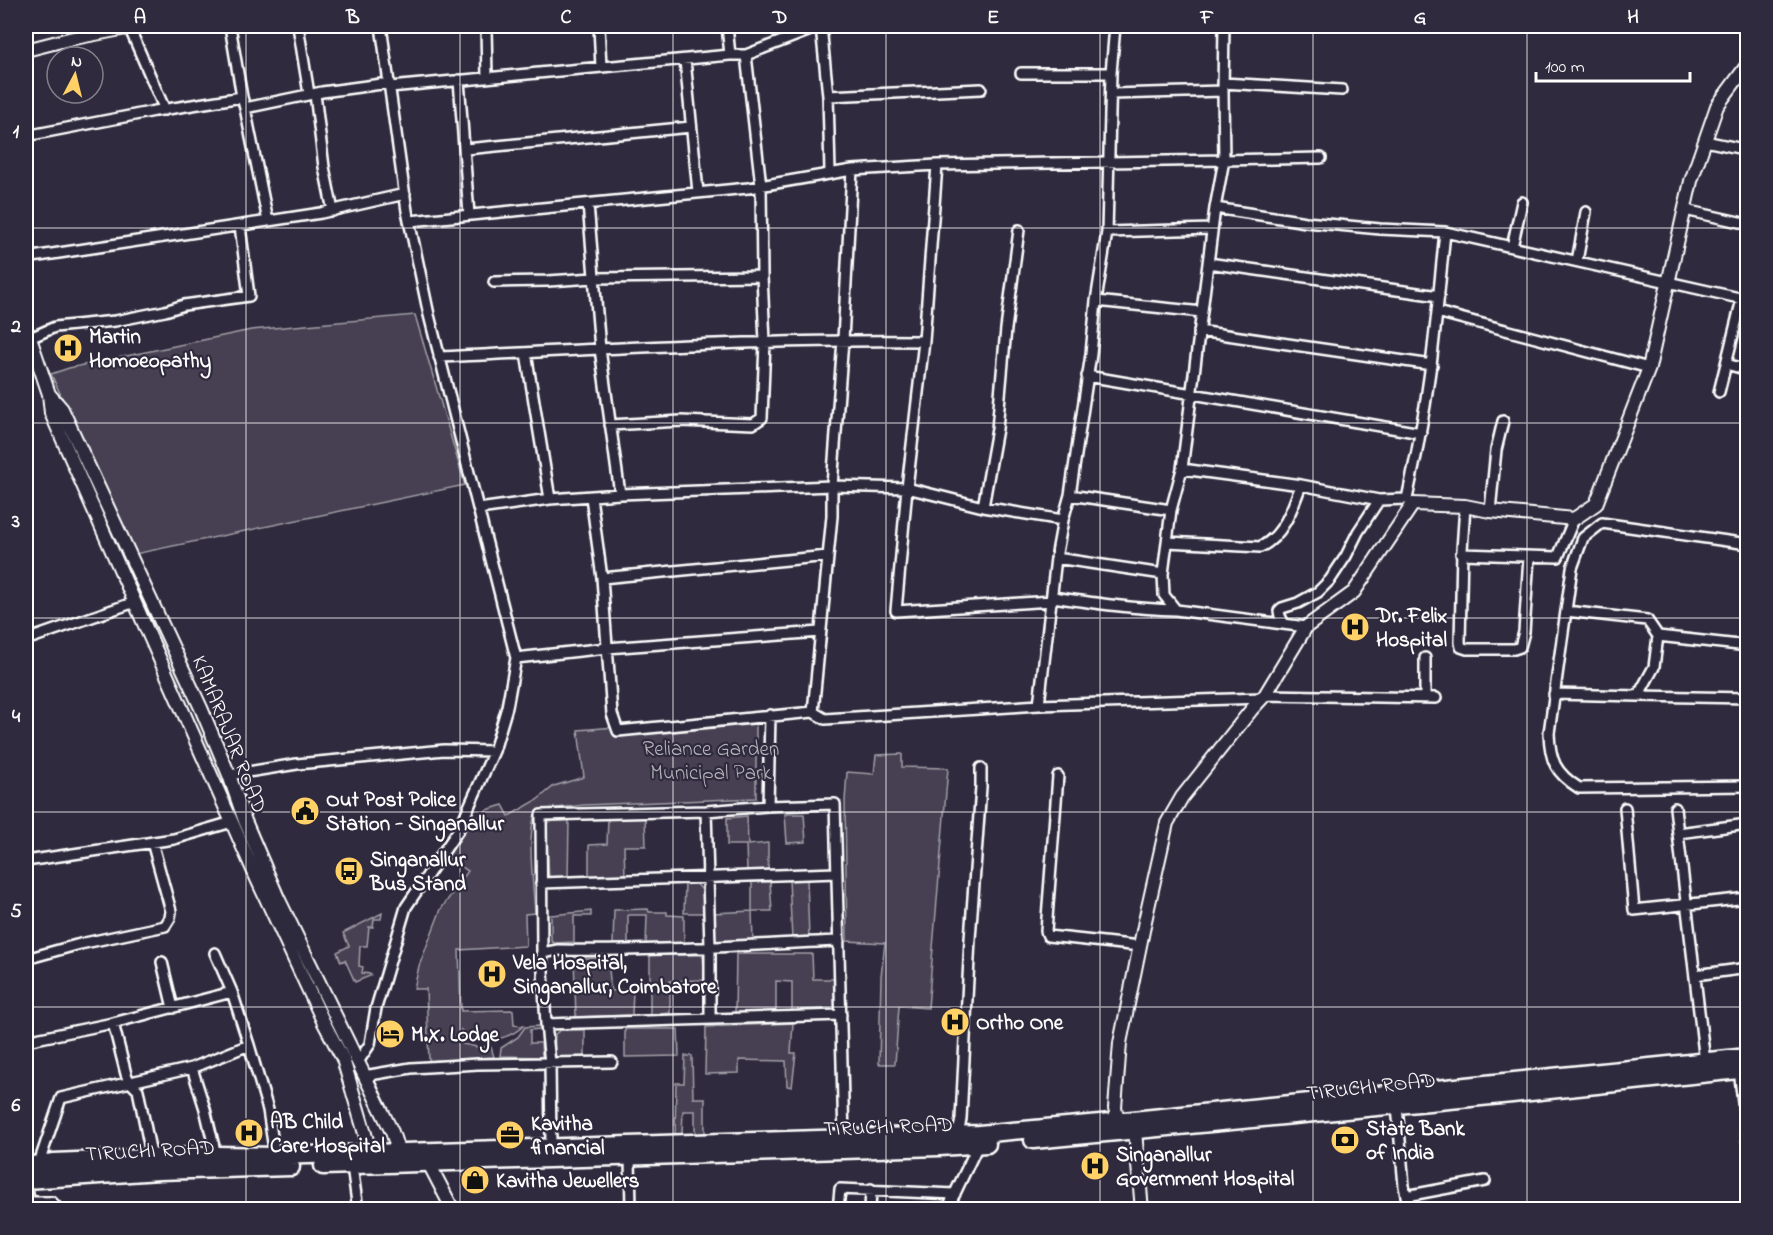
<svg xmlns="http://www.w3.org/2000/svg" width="1773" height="1235" viewBox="0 0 1773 1235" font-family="'Indie Flower',sans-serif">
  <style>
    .green { fill: #464152; stroke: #a2a0a8; stroke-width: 1.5 }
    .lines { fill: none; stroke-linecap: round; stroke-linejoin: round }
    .street-casing { stroke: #fff; stroke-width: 14 }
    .secondary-casing { stroke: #fff; stroke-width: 16 }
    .highway-casing { stroke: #fff; stroke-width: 21 }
    .street { stroke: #2f2a3d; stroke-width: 9 }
    .secondary { stroke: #2f2a3d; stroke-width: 12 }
    .highway { stroke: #2f2a3d; stroke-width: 16 }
    .grid { fill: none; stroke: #fff; stroke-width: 1.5; stroke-opacity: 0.55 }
    .labels { text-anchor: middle; stroke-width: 4.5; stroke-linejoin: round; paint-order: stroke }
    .poi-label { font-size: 21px; font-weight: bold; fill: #fff; stroke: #2f2a3d; text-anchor: start }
    .street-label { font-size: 21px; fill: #fff; stroke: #2f2a3d }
    .park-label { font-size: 21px; fill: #b5b3ba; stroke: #2f2a3d }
    .neatline { fill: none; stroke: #fff; stroke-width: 2 }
    .grid-label { font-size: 20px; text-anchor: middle; font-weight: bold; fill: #fff }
  </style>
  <rect width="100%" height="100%" fill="#2f2a3d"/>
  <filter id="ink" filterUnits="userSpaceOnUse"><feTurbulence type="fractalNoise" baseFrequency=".0167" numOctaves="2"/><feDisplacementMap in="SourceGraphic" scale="12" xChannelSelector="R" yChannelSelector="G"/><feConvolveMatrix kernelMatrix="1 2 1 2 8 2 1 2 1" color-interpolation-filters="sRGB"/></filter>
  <g filter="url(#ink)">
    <path class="green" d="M 415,315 L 465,485 L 135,554 L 51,374 L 69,368 L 251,330 Z
      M 756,716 L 756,798 L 585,805 L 538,810 C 525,824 534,892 535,913 L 525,914 L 526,946 L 459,950 L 461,1011 L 513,1010 L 514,1025 L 523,1026 C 512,1037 489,1044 473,1039 C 468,1037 464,1033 461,1030 L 462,1044 L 477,1047 L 491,1047 L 494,1057 L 429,1061 L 426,989 L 414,989 L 419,966 L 441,909 L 468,871 L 446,857 L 464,832 L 470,818 L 486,816 L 486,810 L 503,805 L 509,816 L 537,800 L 554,786 L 584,777 L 578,730 Z
      M 902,754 L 902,767 L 948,768 L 928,1008 L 899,1006 L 895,1064 L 879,1064 L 881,976 L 885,943 L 847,941 L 845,801 L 847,772 L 874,774 L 876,755 Z
      M 785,814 L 804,814 L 806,842 L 787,843 Z
      M 747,816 L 748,845 L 768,843 L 768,871 L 747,871 L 746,845 L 727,845 L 727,818 Z
      M 645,818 L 646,846 L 624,846 L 625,876 L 589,876 L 589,845 L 607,844 L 608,819 Z
      M 569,820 L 568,880 L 549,880 L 546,822 Z
      M 807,879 L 809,938 L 792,939 L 789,880 Z
      M 752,882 L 770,882 L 772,911 L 752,911 L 753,941 L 717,942 L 714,938 L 714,913 L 752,911 Z
      M 685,883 L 696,883 L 702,890 L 704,913 L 684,913 Z
      M 648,909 L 649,912 L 667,912 L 667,915 L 684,916 L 684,945 L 646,945 L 647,915 L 628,915 L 628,945 L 613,944 L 614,910 Z
      M 591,911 L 591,916 L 574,916 L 574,942 L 554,943 L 551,941 L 551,915 Z
      M 382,913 L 381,919 L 374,919 L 373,927 L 369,927 L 367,946 L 360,946 L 359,966 L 363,967 L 362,973 L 371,974 L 370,976 L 355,982 L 345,960 L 341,962 L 337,952 L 349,946 L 343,933 Z
      M 736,954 L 812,954 L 813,979 L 837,979 L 837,1011 L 792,1012 L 792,982 L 776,981 L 776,1012 L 735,1013 Z
      M 650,955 L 700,955 L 703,956 L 705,980 L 670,981 L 670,1013 L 650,1015 Z
      M 574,958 L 608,958 L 611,991 L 633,989 L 632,1015 L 576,1017 Z
      M 793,1023 L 791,1053 L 796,1053 L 792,1087 L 787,1086 L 786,1061 L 739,1060 L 739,1073 L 705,1074 L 706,1027 Z
      M 539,1026 L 540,1029 L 530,1030 L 530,1043 L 541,1043 L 542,1057 L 500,1056 L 501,1048 L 518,1037 L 525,1027 Z
      M 625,1029 L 678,1029 L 679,1056 L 625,1057 Z
      M 561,1030 L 585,1030 L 585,1057 L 554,1058 L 555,1034 Z
      M 685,1056 L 692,1056 L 693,1098 L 705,1098 L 705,1133 L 695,1134 L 695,1111 L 683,1111 L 682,1134 L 675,1135 L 676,1083 L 684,1083 Z"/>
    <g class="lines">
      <g class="street-casing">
        <path id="street" d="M 230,26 L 242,97
          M 298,26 L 309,94
          M 486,26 L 487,78
          M 599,26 L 601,67
          M 727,26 L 730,55
          M 821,26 L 828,96 L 830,172
          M 1224,26 L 1223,91 L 1224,160 L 1321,158
          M 129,27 L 165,110
          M 685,60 L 698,192
          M 1021,73 L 1111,73
          M 459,80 L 469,215
          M 1223,83 L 1342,90
          M 390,87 L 730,55 L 746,55 L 821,26
          M 315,94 L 324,167 L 333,211
          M 1111,94 L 1223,91
          M 828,96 L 981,89
          M 245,108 L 268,221
          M 26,136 L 155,111 L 242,97 L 245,108 L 322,92 L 389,83
          M 1705,141 L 1748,150
          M 466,149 L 691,127
          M 852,170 L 843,340 L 832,486 L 832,516 L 813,712 L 825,719 L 1039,705 L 1263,698
          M 588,204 L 600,349 L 620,494 L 832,486 L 907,488 L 983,507 L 1063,520
          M 1215,208 L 1306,222 L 1380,229 L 1445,232
          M 1685,210 L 1748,224
          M 410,221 L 748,188 L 852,170 L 937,165 L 1224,160 L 1215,208 L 1182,469 L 1171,510 L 1163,574 L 1164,595 L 1176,610 L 1306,627
          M 1107,232 L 1212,229
          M 1512,247 L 1522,202
          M 26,258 L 321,213 L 405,194
          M 1577,261 L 1586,212
          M 1208,263 L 1439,296
          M 494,282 L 548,281 L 594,278 L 762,276
          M 1096,301 L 1202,312
          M 1437,312 L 1445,232 L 1748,300
          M 1199,331 L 1432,365
          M 30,338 L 55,327 L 115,321 L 165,311 L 184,305 L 249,296 L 240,226
          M 924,341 L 937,165
          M 526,353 L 550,499
          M 439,357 C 601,349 762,339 924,341 L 907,488 L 896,611 L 1052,601
          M 1726,364 L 1748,370
          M 1087,376 L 1421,433
          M 1719,392 L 1742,299
          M 610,425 L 681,421 L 753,424 L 762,418 L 765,342 L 762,276 L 761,186 L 746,55
          M 1182,469 L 1301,485 L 1379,500 L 1407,499 C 1421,437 1431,375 1437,312 L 1649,368
          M 1070,495 L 1171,510
          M 591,497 L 602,578 L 612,714 L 618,731 L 813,712
          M 1465,506 L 1462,550 L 1460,642 L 1461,647 L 1467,649 L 1514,649 L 1520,647 L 1524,632 L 1529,557
          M 983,507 L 997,429 L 1006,329 L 1019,230
          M 479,509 L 550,499 L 620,494
          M 1490,511 L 1496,450 L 1503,421
          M 1168,542 L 1260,547 C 1283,537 1293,507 1301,485
          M 1748,544 L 1602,523 L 1583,538 L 1572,568 L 1549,733 C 1550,760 1555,773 1579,788 L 1748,786
          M 1461,554 L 1558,557 L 1574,519
          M 1056,558 L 1163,574
          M 602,578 L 828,556
          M 1053,597 C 1094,603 1134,609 1176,610
          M 1566,611 L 1647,620 L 1658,636
          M 1284,624 L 1280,616 L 1279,611 L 1282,608 L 1298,603 L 1318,592 L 1330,580 L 1346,556 L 1358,532 L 1379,500
          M 26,640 L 135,602
          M 1748,646 L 1658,636 L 1654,667 L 1638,696 L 1748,698
          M 516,658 L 607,648 L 820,632
          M 1554,694 L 1638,696
          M 1265,695 L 1436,698
          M 1425,698 L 1425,658
          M 1039,705 L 1056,558 L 1063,520 L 1070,495 L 1091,354 L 1096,301 L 1107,232 L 1111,73 L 1115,26
          M 229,775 L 297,764 L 444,750 L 494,751
          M 1058,776 L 1046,931 L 1048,936 L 1140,946
          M 768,806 L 770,715
          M 1625,808 L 1634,910 L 1748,898
          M 1675,808 L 1705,1062
          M 706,811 L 710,946 L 710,1019
          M 1678,833 L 1748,824
          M 26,861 L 174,839 L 232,822
          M 541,883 L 837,873
          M 215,953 L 232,992 L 249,1045 L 268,1110 L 275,1156
          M 542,953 L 558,950 C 652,952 745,945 839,941
          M 26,959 L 80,944 L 165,926 L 170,918 L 171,911 L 152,842
          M 162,962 L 173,1008
          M 1695,975 L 1748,968
          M 113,1023 L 126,1074 L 129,1081 L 138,1090 L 152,1159
          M 546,1024 L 841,1015
          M 26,1041 L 113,1023 L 232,992
          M 358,1062 L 370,1044 L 376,1008 L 406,907 L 459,829 L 494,751 L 507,707 L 516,658 L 429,315 L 407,211 L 381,26
          M 192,1068 L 205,1109 L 216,1155
          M 1739,1070 L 1748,1144
          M 364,1076 L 411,1068 L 478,1064 L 612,1062
          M 1397,1106 L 1404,1186 L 1409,1210
          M 958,1134 L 961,1119 L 970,939 L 981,787 L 981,768
          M 551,1147 L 550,1063 L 546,1024 L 542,953 L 541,815 L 706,811 L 768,806 L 835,804 L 844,1138
          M 630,1157 L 631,1210
          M 39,1163 L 61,1098 L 192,1068 L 249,1045
          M 352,1166 L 358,1210
          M 26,1180 L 29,1201
          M 1406,1196 L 1485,1181
          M 26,1202 L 52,1202 L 59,1210
          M 838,1210 L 840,1189 L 955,1194
          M 870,1210 L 871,1189
          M 947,1210 L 978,1145"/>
      </g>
      <g class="secondary-casing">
        <path id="secondary" d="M 26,50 L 69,39 L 137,26
          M 26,330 L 30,338 L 49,394 L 62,409 L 201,708 L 229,775 L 245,821 L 278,898 L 392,1132 L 399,1153
          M 49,394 L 51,413 L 257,879 L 323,1021 L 343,1059 L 371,1154
          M 1118,1121 L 1115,1108 L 1120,1043 L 1145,921 L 1167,823 L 1182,797 L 1252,709 L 1265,695 L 1306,627 L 1354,592 L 1413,504 L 1465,506 L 1490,511 L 1574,519 L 1596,504 L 1649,368 L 1691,181 L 1717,106 L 1748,64
          M 1135,1131 L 1142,1210
          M 426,1158 L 453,1210"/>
      </g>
      <g class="highway-casing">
        <path id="highway" d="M 1033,1140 L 1512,1094 L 1748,1069
          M 26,1166 L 54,1162 L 216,1155 L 275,1156 L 979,1134 L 1133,1120 L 1748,1057
          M 323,1166 L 939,1147 L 987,1144
          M 26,1180 L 159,1171 L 291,1167"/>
      </g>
      <use href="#street" class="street"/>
      <use href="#secondary" class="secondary"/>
      <use href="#highway" class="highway"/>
    </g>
  </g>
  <path class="grid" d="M 246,26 L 246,1210M 460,26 L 460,1210M 673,26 L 673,1210M 886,26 L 886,1210M 1100,26 L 1100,1210M 1313,26 L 1313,1210M 1527,26 L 1527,1210M 26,228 L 1748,228M 26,423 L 1748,423M 26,618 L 1748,618M 26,812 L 1748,812M 26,1007 L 1748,1007"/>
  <defs>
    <g id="hospital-disc" transform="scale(1.5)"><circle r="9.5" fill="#ffd166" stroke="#2f2a3d"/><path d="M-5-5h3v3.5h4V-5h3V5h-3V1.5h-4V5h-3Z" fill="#111"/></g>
    <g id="civic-disc" transform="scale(1.5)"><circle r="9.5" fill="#ffd166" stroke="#2f2a3d"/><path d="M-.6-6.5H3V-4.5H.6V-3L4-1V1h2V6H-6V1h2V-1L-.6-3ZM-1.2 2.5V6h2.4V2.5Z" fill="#111"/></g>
    <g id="bus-disc" transform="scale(1.5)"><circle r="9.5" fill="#ffd166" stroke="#2f2a3d"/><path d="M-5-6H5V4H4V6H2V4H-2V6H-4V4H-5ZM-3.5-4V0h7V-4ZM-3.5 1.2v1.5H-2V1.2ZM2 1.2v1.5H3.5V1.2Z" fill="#111"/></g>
    <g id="hotel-disc" transform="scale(1.5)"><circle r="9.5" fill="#ffd166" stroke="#2f2a3d"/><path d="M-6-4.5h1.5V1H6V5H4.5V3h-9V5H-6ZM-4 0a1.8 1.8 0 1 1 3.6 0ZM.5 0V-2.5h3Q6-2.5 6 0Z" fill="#111"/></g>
    <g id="office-disc" transform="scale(1.5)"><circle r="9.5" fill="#ffd166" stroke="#2f2a3d"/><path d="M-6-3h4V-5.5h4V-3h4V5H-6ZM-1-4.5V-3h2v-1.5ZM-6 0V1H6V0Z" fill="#111"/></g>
    <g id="bank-disc" transform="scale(1.5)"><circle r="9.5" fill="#ffd166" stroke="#2f2a3d"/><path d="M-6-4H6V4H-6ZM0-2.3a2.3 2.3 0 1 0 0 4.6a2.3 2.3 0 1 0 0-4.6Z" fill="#111"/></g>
    <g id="shop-disc" transform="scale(1.5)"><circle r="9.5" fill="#ffd166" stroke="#2f2a3d"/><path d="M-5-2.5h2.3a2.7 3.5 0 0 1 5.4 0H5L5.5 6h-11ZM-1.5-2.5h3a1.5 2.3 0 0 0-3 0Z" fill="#111"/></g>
  </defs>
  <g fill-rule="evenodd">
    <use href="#hospital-disc" x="68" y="348"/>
    <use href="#hospital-disc" x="1355" y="627"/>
    <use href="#civic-disc" x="305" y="811"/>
    <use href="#bus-disc" x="349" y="871"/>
    <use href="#hospital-disc" x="492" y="974"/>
    <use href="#hospital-disc" x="955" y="1022"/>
    <use href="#hotel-disc" x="390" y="1034"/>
    <use href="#hospital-disc" x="249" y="1133"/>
    <use href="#office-disc" x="510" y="1135"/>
    <use href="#bank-disc" x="1345" y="1140"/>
    <use href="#hospital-disc" x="1095" y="1166"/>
    <use href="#shop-disc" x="475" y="1180"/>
  </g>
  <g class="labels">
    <g class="poi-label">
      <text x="89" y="343">Martin<tspan x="89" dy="24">Homoeopathy</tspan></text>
      <text x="1376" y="622">Dr. Felix<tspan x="1376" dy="24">Hospital</tspan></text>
      <text x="326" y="806">Out Post Police<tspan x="326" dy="24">Station - Singanallur</tspan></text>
      <text x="370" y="866">Singanallur<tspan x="370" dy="24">Bus Stand</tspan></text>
      <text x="513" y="969">Vela Hospital,<tspan x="513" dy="24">Singanallur, Coimbatore</tspan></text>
      <text x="976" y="1029">Ortho One</text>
      <text x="411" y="1041">M.X. Lodge</text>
      <text x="270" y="1128">AB Child<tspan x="270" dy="24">Care Hospital</tspan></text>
      <text x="531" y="1130">Kavitha<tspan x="531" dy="24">financial</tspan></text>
      <text x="1366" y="1135">State Bank<tspan x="1366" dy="24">of India</tspan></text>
      <text x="1116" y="1161">Singanallur<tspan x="1116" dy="24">Government Hospital</tspan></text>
      <text x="496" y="1187">Kavitha Jewellers</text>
    </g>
    <g class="street-label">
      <text transform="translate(230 734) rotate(68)" y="7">KAMARAJAR ROAD</text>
      <text transform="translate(1371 1086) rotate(-6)" y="7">TIRUCHI ROAD</text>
      <text transform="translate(888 1126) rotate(-2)" y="7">TIRUCHI ROAD</text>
      <text transform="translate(150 1150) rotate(-3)" y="7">TIRUCHI ROAD</text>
    </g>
    <g class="park-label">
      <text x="711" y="755">Reliance Garden<tspan x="711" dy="24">Municipal Park</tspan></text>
    </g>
  </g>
  <rect width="1773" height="1235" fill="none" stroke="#2f2a3d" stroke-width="66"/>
  <g transform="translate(75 75) rotate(7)"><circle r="28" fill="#2f2a3d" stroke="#827f8b" stroke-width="1.5"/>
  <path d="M0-4.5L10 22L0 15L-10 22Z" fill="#ffd166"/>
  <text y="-9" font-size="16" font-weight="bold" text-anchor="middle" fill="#ffffff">N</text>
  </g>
  <path d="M1536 72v9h154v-9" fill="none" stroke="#ffffff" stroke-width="3"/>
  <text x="1545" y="72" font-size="18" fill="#ffffff" stroke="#2f2a3d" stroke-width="4.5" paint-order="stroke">100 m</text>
  <rect x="33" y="33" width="1707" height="1169" class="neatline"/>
  <g class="grid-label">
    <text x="140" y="23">A</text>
    <text x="353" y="23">B</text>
    <text x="566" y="23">C</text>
    <text x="780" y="23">D</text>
    <text x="993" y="23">E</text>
    <text x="1207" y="23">F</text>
    <text x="1420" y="23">G</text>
    <text x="1633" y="23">H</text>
    <text x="16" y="137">1</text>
    <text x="16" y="332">2</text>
    <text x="16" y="527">3</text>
    <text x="16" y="722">4</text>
    <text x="16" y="917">5</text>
    <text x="16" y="1111">6</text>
  </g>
</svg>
